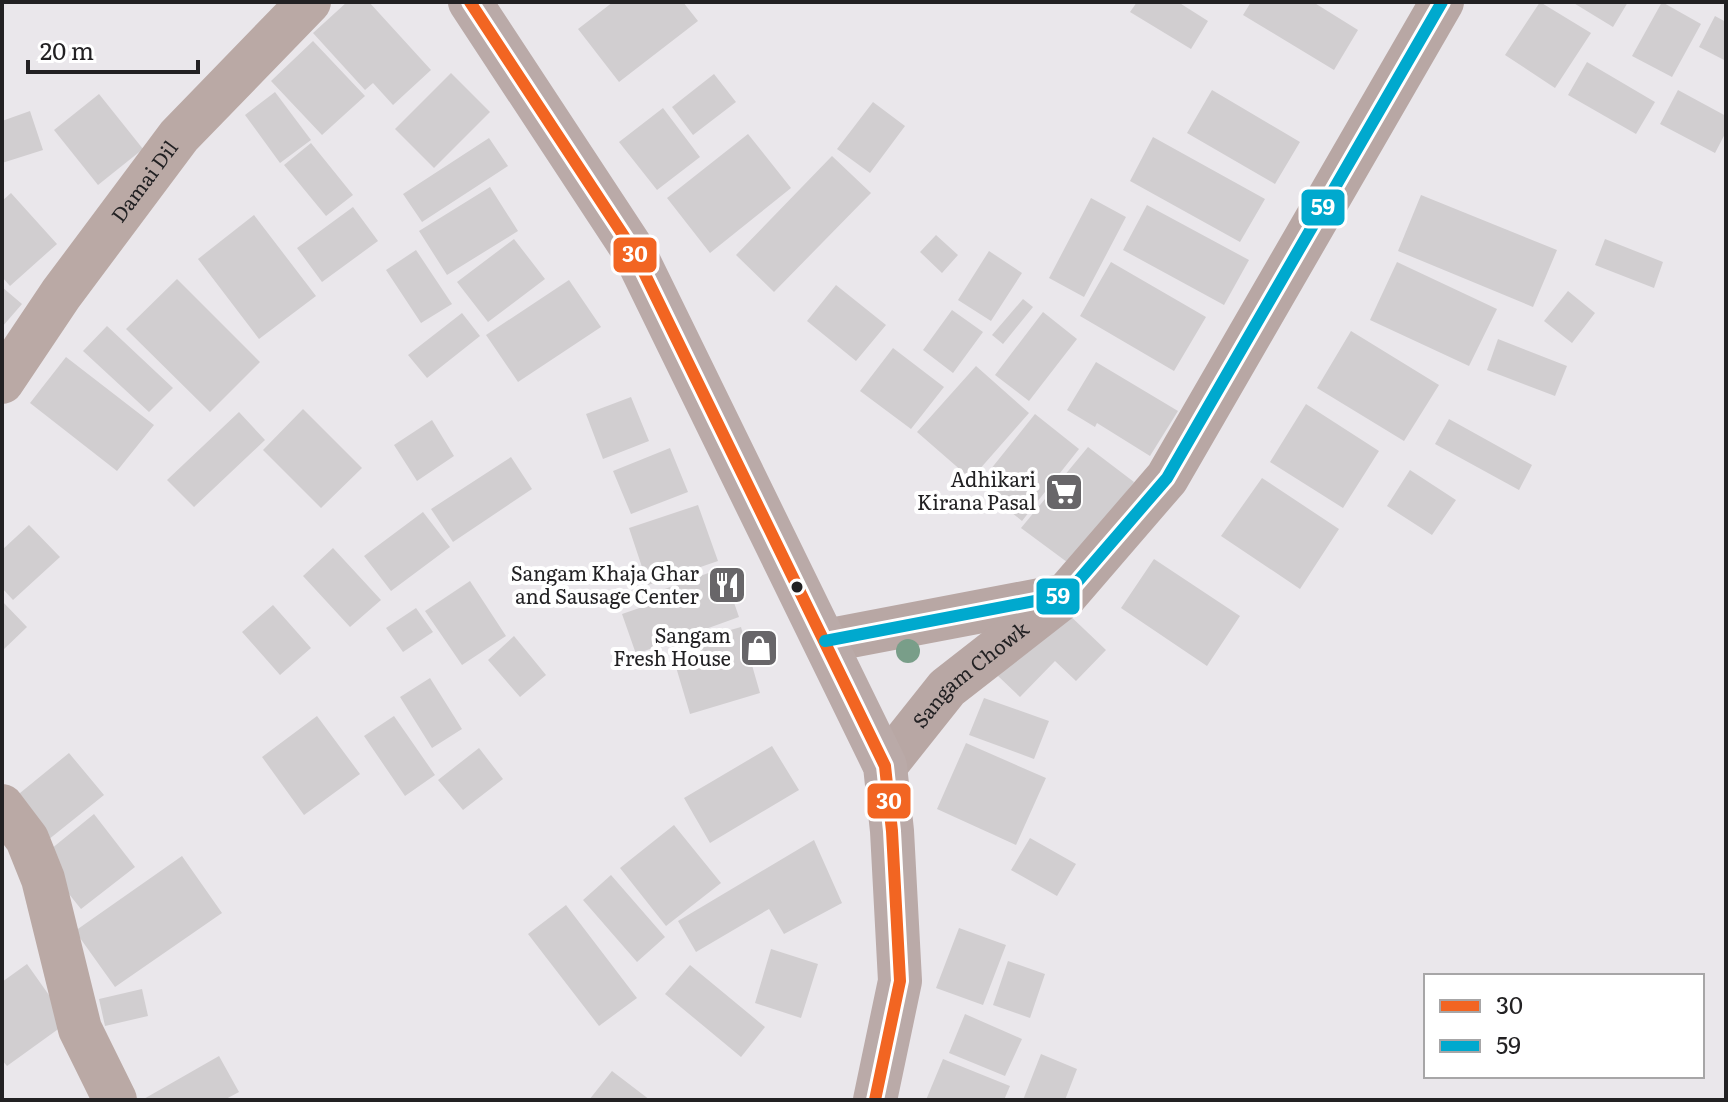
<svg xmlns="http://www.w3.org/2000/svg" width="1728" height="1102" viewBox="0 0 1728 1102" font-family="Literata,serif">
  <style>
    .building { fill: #d1ced0 }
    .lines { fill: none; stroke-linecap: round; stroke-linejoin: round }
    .minor { stroke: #baa9a5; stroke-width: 44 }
    .secondary { stroke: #b8a7a4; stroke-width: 44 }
    .primary { stroke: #baaaa8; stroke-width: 44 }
    .bus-1-casing { stroke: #fff; stroke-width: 18 }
    .bus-2-casing { stroke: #fff; stroke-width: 18 }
    .bus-1 { stroke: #f26522; stroke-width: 12 }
    .bus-2 { stroke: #00a9ce; stroke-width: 12 }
    .tree { fill: #799e89 }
    .bus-dot { fill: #222123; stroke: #fff; stroke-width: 3 }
    .labels { text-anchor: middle; stroke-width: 8; stroke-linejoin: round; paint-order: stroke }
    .street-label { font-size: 20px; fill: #222123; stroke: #fff }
    .poi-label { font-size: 20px; fill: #222123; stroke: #fff; text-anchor: end }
    .line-badge { stroke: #fff; stroke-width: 3 }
    .badge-label { font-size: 22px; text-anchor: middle; font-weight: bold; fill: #fff }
  </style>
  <rect width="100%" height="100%" fill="#eae7eb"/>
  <path class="building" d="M 347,2 L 369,2 L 431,70 L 393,105 L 373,83 L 365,90 L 313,33 Z
    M 613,2 L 683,2 L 698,21 L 619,82 L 578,29 Z
    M 1137,2 L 1178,2 L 1208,21 L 1191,49 L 1130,12 Z
    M 1251,2 L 1313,2 L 1358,30 L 1334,70 L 1243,15 Z
    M 1540,2 L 1591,33 L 1555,88 L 1505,55 Z
    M 1572,2 L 1628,2 L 1613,27 Z
    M 1662,2 L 1701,24 L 1672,77 L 1632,56 Z
    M 1715,16 L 1726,22 L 1726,61 L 1699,47 Z
    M 313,41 L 365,96 L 322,135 L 271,81 Z
    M 1587,62 L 1655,102 L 1636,134 L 1568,95 Z
    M 451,73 L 490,112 L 434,168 L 395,129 Z
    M 714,74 L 736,102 L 693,135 L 672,107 Z
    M 1212,90 L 1300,142 L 1275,184 L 1187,133 Z
    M 1678,90 L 1726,116 L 1726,132 L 1715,153 L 1660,124 Z
    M 275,92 L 311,140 L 280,163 L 245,115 Z
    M 99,94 L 143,149 L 98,185 L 54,130 Z
    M 873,102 L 905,126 L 870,173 L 837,149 Z
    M 663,108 L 700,157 L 657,190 L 619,142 Z
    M 30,111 L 43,150 L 2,163 L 2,121 Z
    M 748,134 L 791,188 L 710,253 L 667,198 Z
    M 1153,137 L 1265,199 L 1240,242 L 1130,181 Z
    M 489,138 L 508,166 L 422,222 L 403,194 Z
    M 311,143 L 353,195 L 326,216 L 284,165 Z
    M 832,156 L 871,193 L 774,292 L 736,255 Z
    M 490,187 L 518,231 L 447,275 L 419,231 Z
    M 11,193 L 57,244 L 10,286 L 2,277 L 2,201 Z
    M 1421,195 L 1557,250 L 1533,307 L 1398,251 Z
    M 1091,198 L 1126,217 L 1084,297 L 1049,278 Z
    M 1147,205 L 1249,260 L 1224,305 L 1123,250 Z
    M 353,207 L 378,241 L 322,282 L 297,248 Z
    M 254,215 L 316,296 L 259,339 L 198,259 Z
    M 936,235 L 958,255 L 942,273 L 920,252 Z
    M 514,239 L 545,279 L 488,322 L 457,282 Z
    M 1605,239 L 1663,262 L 1654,288 L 1595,265 Z
    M 416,250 L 452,304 L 421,323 L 386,270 Z
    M 989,251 L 1022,273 L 991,321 L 958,300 Z
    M 1111,262 L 1206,317 L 1174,371 L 1080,316 Z
    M 1397,262 L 1497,309 L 1469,366 L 1370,320 Z
    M 177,279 L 260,362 L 210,412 L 126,329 Z
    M 569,280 L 601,327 L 518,382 L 486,335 Z
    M 836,285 L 886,325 L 856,361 L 807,321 Z
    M 2,287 L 22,304 L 2,327 Z
    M 1568,291 L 1595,313 L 1572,343 L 1544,321 Z
    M 1023,299 L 1033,307 L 1003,344 L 992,335 Z
    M 952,310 L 983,332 L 953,373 L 923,350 Z
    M 1043,312 L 1077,339 L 1029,401 L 995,375 Z
    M 462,313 L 480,336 L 427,378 L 408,355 Z
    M 107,326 L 173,388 L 149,412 L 83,351 Z
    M 1351,331 L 1439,385 L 1404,441 L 1317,388 Z
    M 1498,339 L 1567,366 L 1555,396 L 1487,370 Z
    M 893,348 L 944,387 L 911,429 L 860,391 Z
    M 66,357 L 154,425 L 117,471 L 30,403 Z
    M 1096,362 L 1178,411 L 1150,456 L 1097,423 L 1095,427 L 1067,410 Z
    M 976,366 L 1029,413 L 971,479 L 917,432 Z
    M 631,397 L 649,441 L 603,459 L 586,414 Z
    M 1306,404 L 1379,451 L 1343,508 L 1270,462 Z
    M 303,409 L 362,468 L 321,508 L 263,450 Z
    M 239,412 L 265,440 L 194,507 L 167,480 Z
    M 1035,414 L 1079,449 L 1022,521 L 978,485 Z
    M 1449,419 L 1532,465 L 1519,490 L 1435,444 Z
    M 432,420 L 454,456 L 417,481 L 394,445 Z
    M 1088,447 L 1134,482 L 1071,565 L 1021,528 Z
    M 670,448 L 688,492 L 631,514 L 613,471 Z
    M 511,457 L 532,489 L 453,542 L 431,509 Z
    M 1410,470 L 1456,500 L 1432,535 L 1387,506 Z
    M 1262,478 L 1339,529 L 1300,589 L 1221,536 Z
    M 698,505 L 718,561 L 648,585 L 629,528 Z
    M 423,512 L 450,547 L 391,591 L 364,556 Z
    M 29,525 L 60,557 L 13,600 L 2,588 L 2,550 Z
    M 333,548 L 381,600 L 350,627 L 303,576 Z
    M 1154,559 L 1240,616 L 1207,666 L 1121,608 Z
    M 722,568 L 739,617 L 636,654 L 622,614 L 654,603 L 651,594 Z
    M 470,581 L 506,636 L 462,665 L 425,611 Z
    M 2,601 L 27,627 L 2,651 Z
    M 273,605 L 311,648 L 280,675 L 242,632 Z
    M 416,608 L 433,632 L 403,652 L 386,628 Z
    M 1063,609 L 1106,650 L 1076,681 L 1055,661 L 1020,697 L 998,676 Z
    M 741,627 L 760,693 L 690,714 L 670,647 Z
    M 514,636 L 546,675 L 520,697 L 488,660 Z
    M 430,678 L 462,729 L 432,748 L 400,697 Z
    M 984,698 L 1049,721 L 1034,759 L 969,735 Z
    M 317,716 L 360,774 L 304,815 L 262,757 Z
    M 394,716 L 435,775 L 405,796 L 364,736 Z
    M 966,743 L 1046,778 L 1016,845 L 937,809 Z
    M 772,746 L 799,790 L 710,843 L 684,798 Z
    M 479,748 L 503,779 L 463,810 L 438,780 Z
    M 69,753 L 104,795 L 43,844 L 9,802 Z
    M 94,814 L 135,867 L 81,909 L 40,858 Z
    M 674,825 L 721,883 L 666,926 L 620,868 Z
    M 1030,838 L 1076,864 L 1057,896 L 1011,870 Z
    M 814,840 L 842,903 L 784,934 L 769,909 L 696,952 L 678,921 Z
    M 182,856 L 222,913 L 115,987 L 75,931 Z
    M 611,875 L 665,937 L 637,962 L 583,900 Z
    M 566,905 L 637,998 L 599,1026 L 528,934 Z
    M 959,928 L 1006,945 L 983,1005 L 936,988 Z
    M 771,949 L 818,964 L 801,1018 L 755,1003 Z
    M 1008,961 L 1045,974 L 1030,1018 L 993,1005 Z
    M 27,964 L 68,1022 L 7,1066 L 2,1060 L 2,982 Z
    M 690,965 L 765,1027 L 741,1057 L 665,994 Z
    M 142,989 L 148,1016 L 105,1026 L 99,999 Z
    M 965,1014 L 1022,1039 L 1005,1076 L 949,1053 Z
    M 1041,1054 L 1077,1069 L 1065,1100 L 1023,1100 Z
    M 219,1056 L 239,1092 L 224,1100 L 142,1100 Z
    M 943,1059 L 1010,1086 L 1004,1100 L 926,1100 Z
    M 612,1071 L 650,1100 L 589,1100 Z"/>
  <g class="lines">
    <g class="minor">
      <path id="s1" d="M 2,382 L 61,294 L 179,136 L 309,2"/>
      <path d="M 2,806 L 27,839 L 43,879 L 80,1029 L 115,1100"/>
    </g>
    <g class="secondary">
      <path d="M 825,641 L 1066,595 L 1167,478 L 1442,2"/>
      <path id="s2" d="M 885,766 L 947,688 L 1061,599"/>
    </g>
    <path class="primary" d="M 470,2 L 633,250 L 885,766 L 892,831 L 900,981 L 875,1100"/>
    <g class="bus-1-casing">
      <path id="bus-1" d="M 470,2 L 633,250 L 885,766 L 892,831 L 900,981 L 875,1100"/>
    </g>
    <g class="bus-2-casing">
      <path id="bus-2" d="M 825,641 L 1066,595 L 1167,478 L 1442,2"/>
    </g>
    <use href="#bus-1" class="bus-1"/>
    <use href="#bus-2" class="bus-2"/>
  </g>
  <circle class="tree" cx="908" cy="651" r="12"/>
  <defs>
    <g id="supermarket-square" transform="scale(2)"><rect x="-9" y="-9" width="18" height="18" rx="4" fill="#686669" stroke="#fff"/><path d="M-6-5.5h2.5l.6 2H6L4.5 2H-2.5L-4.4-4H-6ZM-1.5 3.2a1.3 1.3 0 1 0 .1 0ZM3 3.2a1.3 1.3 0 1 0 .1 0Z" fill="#fff"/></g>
    <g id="restaurant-square" transform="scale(2)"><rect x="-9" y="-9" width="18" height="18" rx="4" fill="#686669" stroke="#fff"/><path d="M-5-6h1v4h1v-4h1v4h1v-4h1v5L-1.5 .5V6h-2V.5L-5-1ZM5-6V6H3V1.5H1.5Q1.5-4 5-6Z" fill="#fff"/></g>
    <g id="shop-square" transform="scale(2)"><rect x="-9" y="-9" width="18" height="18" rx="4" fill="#686669" stroke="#fff"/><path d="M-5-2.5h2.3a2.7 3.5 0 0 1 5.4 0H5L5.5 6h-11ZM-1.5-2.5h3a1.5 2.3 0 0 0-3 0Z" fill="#fff"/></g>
  </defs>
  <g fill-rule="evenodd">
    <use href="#supermarket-square" x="1064" y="492"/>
    <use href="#restaurant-square" x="727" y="585"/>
    <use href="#shop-square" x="759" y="648"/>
  </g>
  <circle class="bus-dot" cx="797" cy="587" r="7"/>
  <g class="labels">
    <g class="street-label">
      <text dy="7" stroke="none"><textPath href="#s1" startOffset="246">Damai Dil</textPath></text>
      <text dy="7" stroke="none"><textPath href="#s2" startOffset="126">Sangam Chowk</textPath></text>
    </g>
    <g class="poi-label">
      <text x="1036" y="487">Adhikari<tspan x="1036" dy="23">Kirana Pasal</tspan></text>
      <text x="699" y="581">Sangam Khaja Ghar<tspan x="699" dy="23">and Sausage Center</tspan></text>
      <text x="731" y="643">Sangam<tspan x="731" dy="23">Fresh House</tspan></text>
    </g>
  </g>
  <g class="line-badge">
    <rect x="1300" y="188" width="46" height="39" rx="8" fill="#00a9ce"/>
    <rect x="612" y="236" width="46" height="38" rx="8" fill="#f26522"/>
    <rect x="1035" y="577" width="46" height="39" rx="8" fill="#00a9ce"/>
    <rect x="866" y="782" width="46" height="38" rx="8" fill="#f26522"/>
  </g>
  <g class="badge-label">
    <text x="1323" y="215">59</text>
    <text x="635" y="262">30</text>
    <text x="1058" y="604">59</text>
    <text x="889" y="809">30</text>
  </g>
  <rect width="1728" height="1102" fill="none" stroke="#222123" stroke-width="8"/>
  <rect x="1424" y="974" width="280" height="104" fill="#ffffff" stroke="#a7a6a7" stroke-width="2"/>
  <rect x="1440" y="1000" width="40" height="12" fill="#f26522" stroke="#a7a6a7" stroke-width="2"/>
  <text x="1496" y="1014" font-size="24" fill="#222123">30</text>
  <rect x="1440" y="1040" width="40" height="12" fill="#00a9ce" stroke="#a7a6a7" stroke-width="2"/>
  <text x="1496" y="1054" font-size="24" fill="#222123">59</text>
  <path d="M28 60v12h170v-12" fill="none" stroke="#222123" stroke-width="4"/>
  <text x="40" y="60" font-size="24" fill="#222123" stroke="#ffffff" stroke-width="6" paint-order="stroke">20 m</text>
</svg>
